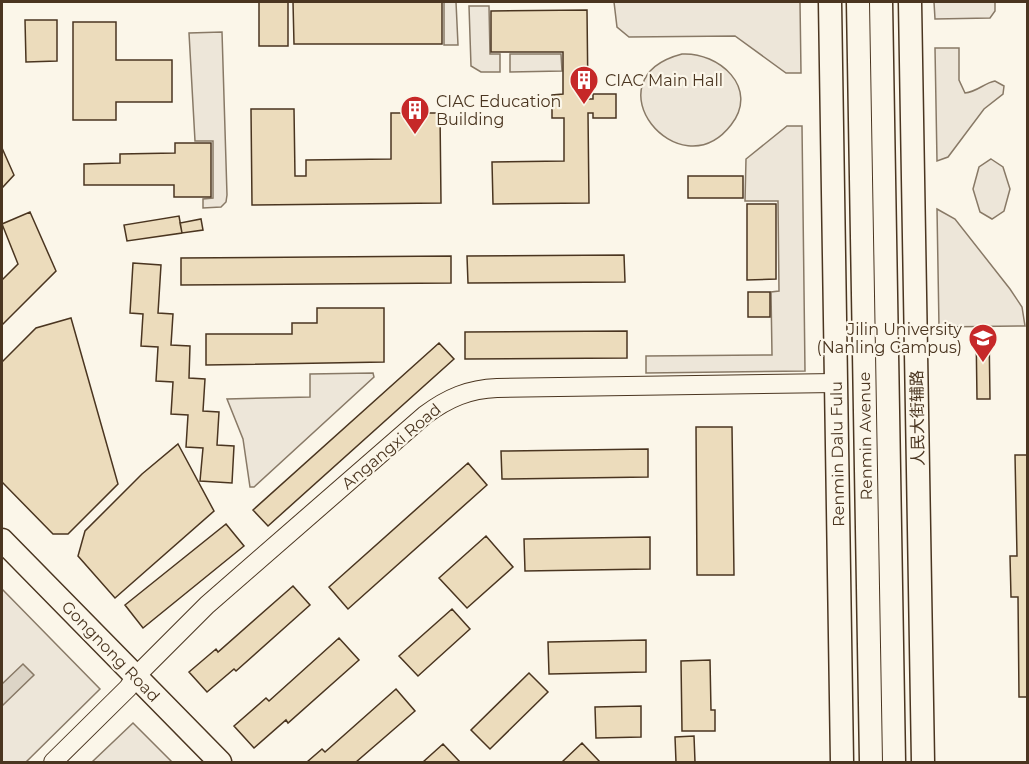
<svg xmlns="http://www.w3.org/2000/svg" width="1029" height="764" viewBox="0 0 1029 764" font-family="Montserrat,'Noto Sans SC',sans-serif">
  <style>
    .green { fill: #ede6d9; stroke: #887966; stroke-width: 1.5 }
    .water { fill: #dcd4c6; stroke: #887966; stroke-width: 1.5 }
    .building { fill: #ecdcbc; stroke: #4a3520; stroke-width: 1.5 }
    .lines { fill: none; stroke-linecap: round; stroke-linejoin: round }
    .minor-casing { stroke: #4a3520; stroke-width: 20 }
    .major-casing { stroke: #4a3520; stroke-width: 25 }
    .minor { stroke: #fbf6e9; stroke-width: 18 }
    .major { stroke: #fbf6e9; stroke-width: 22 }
    .labels { text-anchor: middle; stroke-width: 4.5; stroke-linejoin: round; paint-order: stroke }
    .poi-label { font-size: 16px; fill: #4a3520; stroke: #fbf6e9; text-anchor: start }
    .street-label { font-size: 16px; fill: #4a3520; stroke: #fbf6e9 }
  </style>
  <rect width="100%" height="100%" fill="#fbf6e9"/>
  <path class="green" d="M 444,2 L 456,2 L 458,45 L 444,45 Z
    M 614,2 L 800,2 L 801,73 L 786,73 L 735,36 L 629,37 L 617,27 Z
    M 934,2 L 995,2 L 995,11 L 990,18 L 935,19 Z
    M 469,6 L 489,6 L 490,54 L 500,54 L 500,72 L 481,72 L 471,66 Z
    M 222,32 L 227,195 L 226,202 L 221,207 L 203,208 L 203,199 L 213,198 L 213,141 L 195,141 L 189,33 Z
    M 935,48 L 959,48 L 959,80 L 965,93 C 977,92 984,83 995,81 L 1004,86 L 1003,94 L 984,109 L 948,157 L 937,161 Z
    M 510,54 L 561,54 L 562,71 L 510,72 Z
    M 682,54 C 719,52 760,88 731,125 C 679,192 587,79 682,54 Z
    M 787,126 L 802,126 L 805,371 L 646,373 L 646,356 L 772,355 L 771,292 L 779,291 L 778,201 L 745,201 L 746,159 Z
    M 991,159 L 1003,167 L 1010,189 L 1004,211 L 992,219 L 980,212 L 973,189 L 979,167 Z
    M 937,209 L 955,219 L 1010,289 L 1022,307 L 1025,326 L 939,327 Z
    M 373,373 L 374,377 L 254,487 L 250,487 L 243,439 L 227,399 L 310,397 L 310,374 Z
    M 2,589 L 100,689 L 26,762 L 2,762 Z
    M 133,723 L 172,762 L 92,762 Z"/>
  <path class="water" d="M 23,664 L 34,675 L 2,706 L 2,684 Z"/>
  <path class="building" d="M 259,2 L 288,2 L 288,46 L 259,46 Z
    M 293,2 L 442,2 L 442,44 L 294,44 Z
    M 587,10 L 588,99 L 593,99 L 593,94 L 616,94 L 616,118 L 593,118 L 593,113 L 588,113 L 589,203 L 493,204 L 492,162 L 564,161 L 564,118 L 552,118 L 552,95 L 563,94 L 563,52 L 491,52 L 491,11 Z
    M 25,20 L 57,20 L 57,61 L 26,62 Z
    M 73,22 L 116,22 L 116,60 L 172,60 L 172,102 L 116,102 L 116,120 L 73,120 Z
    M 251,109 L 294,109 L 295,176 L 306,176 L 306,160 L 391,159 L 391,113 L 440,113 L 441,203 L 252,205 Z
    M 175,143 L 211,143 L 211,197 L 174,197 L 174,185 L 84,185 L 84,164 L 120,163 L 120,154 L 175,153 Z
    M 2,148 L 14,175 L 2,188 Z
    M 688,176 L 743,176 L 743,198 L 688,198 Z
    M 747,204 L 776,204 L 776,279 L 747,280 Z
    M 30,212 L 56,271 L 2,325 L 2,280 L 18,264 L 2,224 Z
    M 179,216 L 182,233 L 127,241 L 124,225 Z
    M 201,219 L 203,230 L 182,233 L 180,223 Z
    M 624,255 L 625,282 L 468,283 L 467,256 Z
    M 451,256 L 451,283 L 181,285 L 181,258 Z
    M 133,263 L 161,265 L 158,313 L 173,314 L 171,345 L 190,346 L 189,378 L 205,379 L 203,411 L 219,412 L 217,445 L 234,446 L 232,483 L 200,481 L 203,448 L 186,447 L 188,415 L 171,414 L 173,382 L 156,381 L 158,347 L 141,346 L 143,314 L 130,313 Z
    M 748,292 L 770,292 L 770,317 L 748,317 Z
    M 317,308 L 384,308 L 384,362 L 206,365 L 206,334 L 292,334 L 292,323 L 317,323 Z
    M 71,318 L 118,484 L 68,534 L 53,534 L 2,482 L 2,362 L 36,328 Z
    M 976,328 L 989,328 L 990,399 L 977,399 Z
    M 627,331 L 627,358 L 465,359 L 465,332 Z
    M 439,343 L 454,359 L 268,526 L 253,510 Z
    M 696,427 L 732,427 L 734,575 L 697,575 Z
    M 178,444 L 214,511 L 115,598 L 78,556 L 85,531 L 142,474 Z
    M 648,449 L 648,477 L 502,479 L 501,451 Z
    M 1015,455 L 1028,455 L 1028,697 L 1019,697 L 1018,597 L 1011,597 L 1010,556 L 1017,556 Z
    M 468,463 L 487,485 L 348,609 L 329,587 Z
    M 226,524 L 244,546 L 143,628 L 125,605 Z
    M 486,536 L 513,567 L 467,608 L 439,578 Z
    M 650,537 L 650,569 L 525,571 L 524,539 Z
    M 293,586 L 310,605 L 236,671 L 234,669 L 207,692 L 189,672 L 216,649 L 218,652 Z
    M 452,609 L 470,629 L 418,676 L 399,656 Z
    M 339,638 L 359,660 L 288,723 L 286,720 L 254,748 L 234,726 L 266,698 L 269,701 Z
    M 646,640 L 646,672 L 549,674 L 548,642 Z
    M 710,660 L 711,710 L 715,710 L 715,731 L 682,731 L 681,661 Z
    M 529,673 L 548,692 L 490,749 L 471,730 Z
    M 396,689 L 415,711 L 356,762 L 307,762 L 322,749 L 325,752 Z
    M 641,706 L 641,737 L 596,738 L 595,707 Z
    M 694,736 L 695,762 L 676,762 L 675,737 Z
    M 582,743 L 600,762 L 562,762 Z
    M 443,744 L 460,762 L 423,762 Z"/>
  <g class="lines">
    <g class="minor-casing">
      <path id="minor" d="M 53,762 L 128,688 L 136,676 L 207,605 L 425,415 C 448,398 469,389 497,388 L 836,383"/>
    </g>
    <g class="major-casing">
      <path id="major" d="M 830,2 L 842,762
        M 858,2 L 871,762
        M 881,2 L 894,762
        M 910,2 L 923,762
        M 2,540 L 220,762"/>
    </g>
    <use href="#minor" class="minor"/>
    <use href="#major" class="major"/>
  </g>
  <defs>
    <g id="building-pin" transform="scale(1.5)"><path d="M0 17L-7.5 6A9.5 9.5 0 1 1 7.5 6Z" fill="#c62828" stroke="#fbf6e9"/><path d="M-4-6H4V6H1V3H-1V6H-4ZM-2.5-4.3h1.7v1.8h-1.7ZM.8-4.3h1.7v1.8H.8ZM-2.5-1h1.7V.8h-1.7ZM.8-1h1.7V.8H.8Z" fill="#fff"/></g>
    <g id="university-pin" transform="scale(1.5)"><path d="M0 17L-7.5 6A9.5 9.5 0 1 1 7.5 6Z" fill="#c62828" stroke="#fbf6e9"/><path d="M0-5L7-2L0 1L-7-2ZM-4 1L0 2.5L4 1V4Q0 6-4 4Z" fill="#fff"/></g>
  </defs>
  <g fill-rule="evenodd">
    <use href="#building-pin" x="584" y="80"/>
    <use href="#building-pin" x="415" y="110"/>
    <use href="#university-pin" x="983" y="338"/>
  </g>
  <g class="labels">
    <g class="poi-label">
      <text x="605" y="86">CIAC Main Hall</text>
      <text x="436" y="107">CIAC Education<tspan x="436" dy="18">Building</tspan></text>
      <text x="962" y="335" text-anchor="end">Jilin University<tspan x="962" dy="18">(Nanling Campus)</tspan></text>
    </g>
    <g class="street-label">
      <text transform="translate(917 418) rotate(-91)" y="6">人民大街辅路</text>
      <text transform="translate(865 436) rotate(-91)" y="6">Renmin Avenue</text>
      <text transform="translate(391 446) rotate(-40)" y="6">Angangxi Road</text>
      <text transform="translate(837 454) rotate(-91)" y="6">Renmin Dalu Fulu</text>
      <text transform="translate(111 651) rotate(46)" y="6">Gongnong Road</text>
    </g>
  </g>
  <rect width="1029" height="764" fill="none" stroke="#4a3520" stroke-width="6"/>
</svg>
